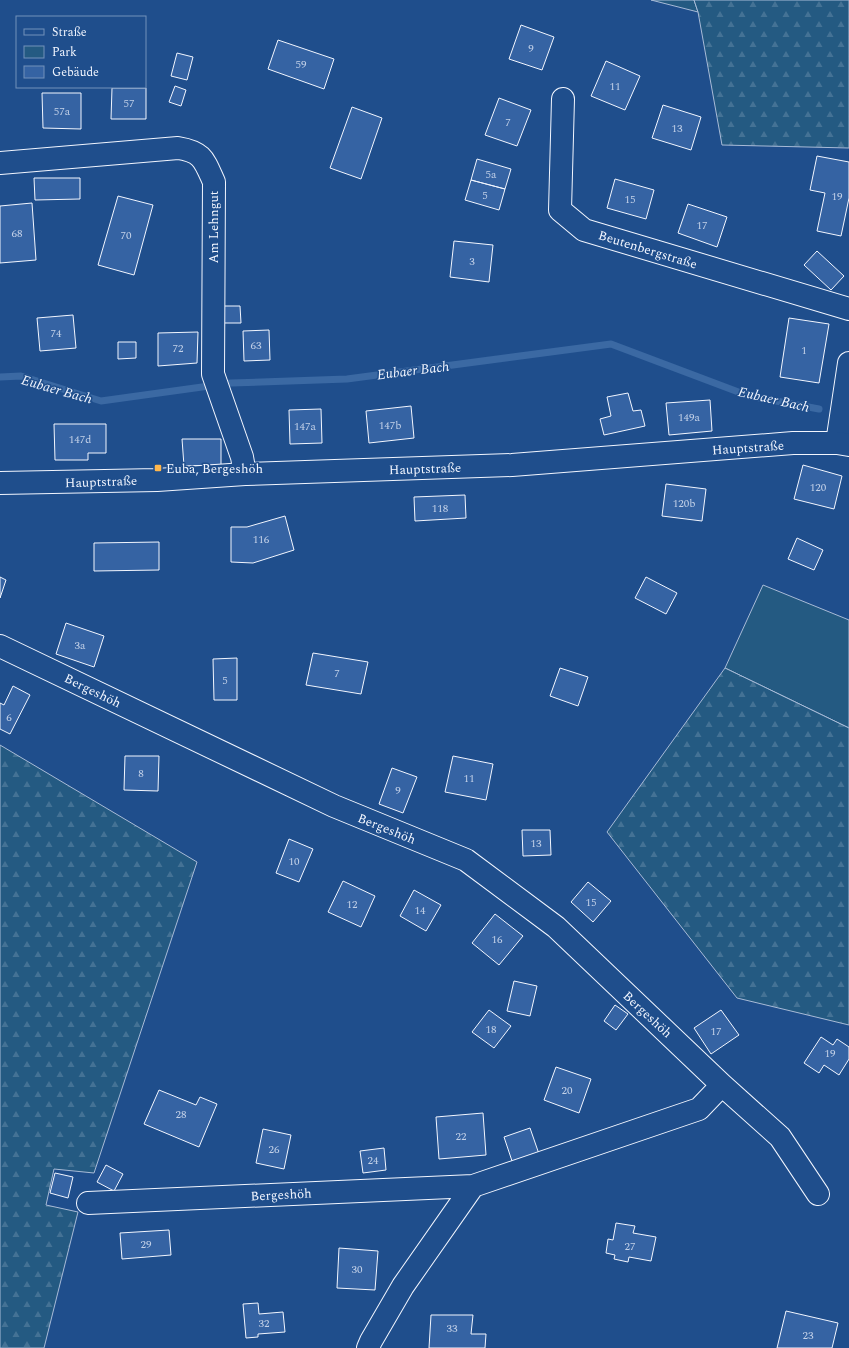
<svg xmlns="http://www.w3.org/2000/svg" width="849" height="1348" viewBox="0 0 849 1348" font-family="Spectral,serif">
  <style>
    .green { fill: #245a82; stroke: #a8bbd7 }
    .forest { fill: url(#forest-firs); stroke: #a8bbd7 }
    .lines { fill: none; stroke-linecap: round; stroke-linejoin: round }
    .stream { stroke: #3b69a3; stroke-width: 7 }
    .building { fill: #3563a3; stroke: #f2f6ff }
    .minor-casing { stroke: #f2f6ff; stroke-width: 24 }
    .tertiary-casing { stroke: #f2f6ff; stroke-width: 24 }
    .minor { stroke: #1f4e8c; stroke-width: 22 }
    .tertiary { stroke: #1f4e8c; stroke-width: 22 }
    .poi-dot { fill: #ffb74d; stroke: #1f4e8c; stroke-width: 1.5 }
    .labels { text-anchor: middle; stroke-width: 3; stroke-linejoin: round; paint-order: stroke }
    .number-label { font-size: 11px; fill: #c3d1e8 }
    .street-label { font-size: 13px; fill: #f2f6ff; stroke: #1f4e8c }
    .poi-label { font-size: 13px; fill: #f2f6ff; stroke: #1f4e8c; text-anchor: start }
    .water-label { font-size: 14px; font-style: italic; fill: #f2f6ff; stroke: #1f4e8c }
  </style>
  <defs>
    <pattern id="forest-firs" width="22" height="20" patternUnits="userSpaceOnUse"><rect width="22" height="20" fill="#245a82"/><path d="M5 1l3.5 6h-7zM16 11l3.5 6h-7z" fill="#447295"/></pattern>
  </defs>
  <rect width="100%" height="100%" fill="#1f4e8c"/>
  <path class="green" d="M 651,0 L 694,0 L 698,12 Z
    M 763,585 L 849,620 L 849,728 L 725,668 Z"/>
  <path class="forest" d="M 694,0 L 849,0 L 849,148 L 722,145 L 698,12 Z
    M 725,668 L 849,728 L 849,1025 L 737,998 L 607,832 Z
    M 0,745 L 197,862 L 94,1173 L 54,1169 L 46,1205 L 78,1212 L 44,1348 L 0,1348 Z"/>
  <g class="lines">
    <path class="stream" d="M 0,377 L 21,376 L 101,401 L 231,383 L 347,379 L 611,344 L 749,396 L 819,409"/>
  </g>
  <path class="building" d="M 521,25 L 554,37 L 542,70 L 509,59 Z
    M 278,40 L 334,59 L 324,89 L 268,69 Z
    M 177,53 L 193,57 L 187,80 L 171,76 Z
    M 606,61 L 640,76 L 625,110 L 591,96 Z
    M 175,86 L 186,90 L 181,106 L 169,102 Z
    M 112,88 L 146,88 L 146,119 L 111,119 Z
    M 42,93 L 81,93 L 81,129 L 43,128 Z
    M 499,98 L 531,110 L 517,146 L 485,135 Z
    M 663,105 L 701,117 L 691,150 L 652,138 Z
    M 352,107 L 382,118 L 361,179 L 330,168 Z
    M 817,156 L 849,162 L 849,198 L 841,236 L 817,231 L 825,193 L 810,190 Z
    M 477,159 L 511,169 L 505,189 L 471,180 Z
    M 34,178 L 80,178 L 80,199 L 35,200 Z
    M 615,179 L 654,190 L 646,219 L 607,208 Z
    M 471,180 L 505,189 L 499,210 L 465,200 Z
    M 118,196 L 153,205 L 134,275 L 98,265 Z
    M 32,203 L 36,260 L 0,263 L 0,206 Z
    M 688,204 L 727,217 L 717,247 L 678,233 Z
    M 454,241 L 493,245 L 489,282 L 450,277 Z
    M 817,251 L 844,276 L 831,290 L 804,265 Z
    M 223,306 L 240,306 L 241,323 L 223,323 Z
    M 73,315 L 76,348 L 40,351 L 37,318 Z
    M 789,318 L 829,324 L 819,383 L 780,377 Z
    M 269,330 L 270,360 L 244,361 L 243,331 Z
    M 198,332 L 197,363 L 158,366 L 158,333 Z
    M 118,342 L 136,342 L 136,358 L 118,359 Z
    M 628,393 L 633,411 L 641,410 L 645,426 L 604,435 L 600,419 L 611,416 L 607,397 Z
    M 710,400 L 712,431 L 669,435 L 666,403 Z
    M 411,406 L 414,438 L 369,443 L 366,411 Z
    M 321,409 L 322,443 L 290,444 L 289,410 Z
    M 54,424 L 106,424 L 106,453 L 88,453 L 88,460 L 55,460 Z
    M 182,439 L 221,439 L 221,465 L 184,466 Z
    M 803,465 L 842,476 L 834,509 L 794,499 Z
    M 666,484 L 706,489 L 702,521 L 662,516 Z
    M 465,495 L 466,518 L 415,521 L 414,497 Z
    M 285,516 L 294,550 L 253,563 L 231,562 L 231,527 L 247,527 Z
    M 797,538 L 823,550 L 814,570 L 788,559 Z
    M 159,542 L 159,570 L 94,571 L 94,543 Z
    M 0,577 L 6,580 L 0,598 Z
    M 646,577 L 677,593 L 666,614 L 635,598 Z
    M 66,623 L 104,636 L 94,667 L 56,654 Z
    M 313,653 L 368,662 L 361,694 L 306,685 Z
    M 237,658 L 237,700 L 214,700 L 213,659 Z
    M 560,668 L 588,677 L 578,706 L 550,696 Z
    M 13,686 L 30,695 L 10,734 L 0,729 L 0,703 L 4,705 Z
    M 125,756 L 159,756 L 158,791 L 124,790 Z
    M 453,756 L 493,764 L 486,800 L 445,792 Z
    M 392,768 L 417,777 L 403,813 L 379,804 Z
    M 522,830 L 550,830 L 551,855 L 523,856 Z
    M 289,839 L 313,849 L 299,882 L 276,873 Z
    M 343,881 L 375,896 L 361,927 L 328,912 Z
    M 588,882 L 611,901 L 593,922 L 571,902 Z
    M 414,890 L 441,905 L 426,931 L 400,916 Z
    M 495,914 L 523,936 L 499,965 L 472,943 Z
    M 514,981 L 537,986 L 530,1016 L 507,1011 Z
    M 615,1005 L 628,1014 L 616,1030 L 604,1021 Z
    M 489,1010 L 511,1026 L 494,1048 L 472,1032 Z
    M 721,1010 L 739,1035 L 711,1054 L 694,1028 Z
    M 821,1037 L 833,1045 L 837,1039 L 849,1047 L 849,1059 L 839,1075 L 824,1065 L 819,1073 L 804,1063 Z
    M 556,1067 L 591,1079 L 579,1113 L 544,1100 Z
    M 159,1090 L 196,1105 L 200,1097 L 217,1104 L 199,1147 L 144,1124 Z
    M 483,1113 L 486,1155 L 439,1159 L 436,1117 Z
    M 530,1128 L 539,1154 L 513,1164 L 504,1137 Z
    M 263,1129 L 291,1135 L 284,1169 L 256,1163 Z
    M 384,1148 L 386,1170 L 363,1173 L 360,1151 Z
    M 106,1165 L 123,1174 L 114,1191 L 97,1182 Z
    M 55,1173 L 73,1177 L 68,1198 L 50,1193 Z
    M 616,1223 L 635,1226 L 633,1233 L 656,1237 L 651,1261 L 629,1257 L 628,1262 L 614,1259 L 615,1255 L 606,1253 L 608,1239 L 613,1240 Z
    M 169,1230 L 171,1255 L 122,1259 L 120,1233 Z
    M 339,1248 L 378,1251 L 375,1290 L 337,1288 Z
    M 258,1303 L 259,1314 L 283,1312 L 285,1332 L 258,1334 L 258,1337 L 246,1338 L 243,1304 Z
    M 786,1311 L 838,1323 L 832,1348 L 777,1348 Z
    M 431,1315 L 473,1315 L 471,1334 L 486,1334 L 485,1348 L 429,1348 Z"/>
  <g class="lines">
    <g class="minor-casing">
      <path id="minor" d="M 563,99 L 560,210 L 584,230 L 849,309
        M 0,163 L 178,148 C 203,152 204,160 214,182 L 213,374 L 242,457 L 245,474
        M 837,443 L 849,363
        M 0,646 L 334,806 L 466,860 L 556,927 L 722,1085 L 699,1109 L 473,1186 L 403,1286 L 371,1341 L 368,1348
        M 722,1085 L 780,1137 L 818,1194
        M 88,1203 L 473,1186"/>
    </g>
    <g class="tertiary-casing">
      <path id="tertiary" d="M 0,483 L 157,480 L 245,474 L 512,465 L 793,443 L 837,443 L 849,445"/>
    </g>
    <use href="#minor" class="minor"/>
    <use href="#tertiary" class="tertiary"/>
  </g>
  <rect class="poi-dot" x="154" y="464" width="8" height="8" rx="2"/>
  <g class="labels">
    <g class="number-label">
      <text x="531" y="52">9</text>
      <text x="301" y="68">59</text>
      <text x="615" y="90">11</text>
      <text x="129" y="107">57</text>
      <text x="62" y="115">57a</text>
      <text x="508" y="126">7</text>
      <text x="677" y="132">13</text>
      <text x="491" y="178">5a</text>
      <text x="485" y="199">5</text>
      <text x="837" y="200">19</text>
      <text x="630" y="203">15</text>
      <text x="702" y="229">17</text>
      <text x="17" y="237">68</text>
      <text x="126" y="239">70</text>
      <text x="472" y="265">3</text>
      <text x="56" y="337">74</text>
      <text x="256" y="349">63</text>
      <text x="178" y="352">72</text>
      <text x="804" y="354">1</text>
      <text x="689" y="421">149a</text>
      <text x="390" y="429">147b</text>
      <text x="305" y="430">147a</text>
      <text x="80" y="443">147d</text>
      <text x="818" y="491">120</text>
      <text x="684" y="507">120b</text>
      <text x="440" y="512">118</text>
      <text x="261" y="543">116</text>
      <text x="80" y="649">3a</text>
      <text x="337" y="677">7</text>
      <text x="225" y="684">5</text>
      <text x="9" y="721">6</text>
      <text x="141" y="777">8</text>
      <text x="469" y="782">11</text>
      <text x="398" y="794">9</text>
      <text x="536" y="847">13</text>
      <text x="294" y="865">10</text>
      <text x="591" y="906">15</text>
      <text x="352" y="908">12</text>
      <text x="420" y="914">14</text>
      <text x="497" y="943">16</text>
      <text x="491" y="1033">18</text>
      <text x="716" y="1035">17</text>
      <text x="830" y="1057">19</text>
      <text x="567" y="1094">20</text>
      <text x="181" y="1118">28</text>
      <text x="461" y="1140">22</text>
      <text x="274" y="1153">26</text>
      <text x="373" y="1164">24</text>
      <text x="146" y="1248">29</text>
      <text x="630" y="1250">27</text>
      <text x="357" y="1273">30</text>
      <text x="264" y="1327">32</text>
      <text x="452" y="1332">33</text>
      <text x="808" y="1339">23</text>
    </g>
    <g class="street-label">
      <text transform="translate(213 227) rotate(-90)" y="5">Am Lehngut</text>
      <text transform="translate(648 249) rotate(17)" y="5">Beutenbergstraße</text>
      <text transform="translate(748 447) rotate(-4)" y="5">Hauptstraße</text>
      <text transform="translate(425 468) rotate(-2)" y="5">Hauptstraße</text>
      <text transform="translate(101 481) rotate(-2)" y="5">Hauptstraße</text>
      <text transform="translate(93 690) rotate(26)" y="5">Bergeshöh</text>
      <text transform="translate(387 828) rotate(22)" y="5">Bergeshöh</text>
      <text transform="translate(648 1014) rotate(43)" y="5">Bergeshöh</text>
      <text transform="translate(281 1194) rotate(-3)" y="5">Bergeshöh</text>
    </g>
    <g class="poi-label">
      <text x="166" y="473">Euba, Bergeshöh</text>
    </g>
    <g class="water-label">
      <text transform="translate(413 370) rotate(-7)" y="5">Eubaer Bach</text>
      <text transform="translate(57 389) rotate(16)" y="5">Eubaer Bach</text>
      <text transform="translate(774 399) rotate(13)" y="5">Eubaer Bach</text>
    </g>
  </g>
  <rect x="16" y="16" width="130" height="72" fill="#1f4e8c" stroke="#7391ba"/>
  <rect x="24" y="29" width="20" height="6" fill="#1f4e8c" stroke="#7391ba"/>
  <text x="52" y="36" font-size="12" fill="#f2f6ff">Straße</text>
  <rect x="24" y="46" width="20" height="12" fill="#245a82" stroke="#7391ba"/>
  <text x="52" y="56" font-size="12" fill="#f2f6ff">Park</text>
  <rect x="24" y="66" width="20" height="12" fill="#3563a3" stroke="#7391ba"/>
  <text x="52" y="76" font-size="12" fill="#f2f6ff">Gebäude</text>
</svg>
